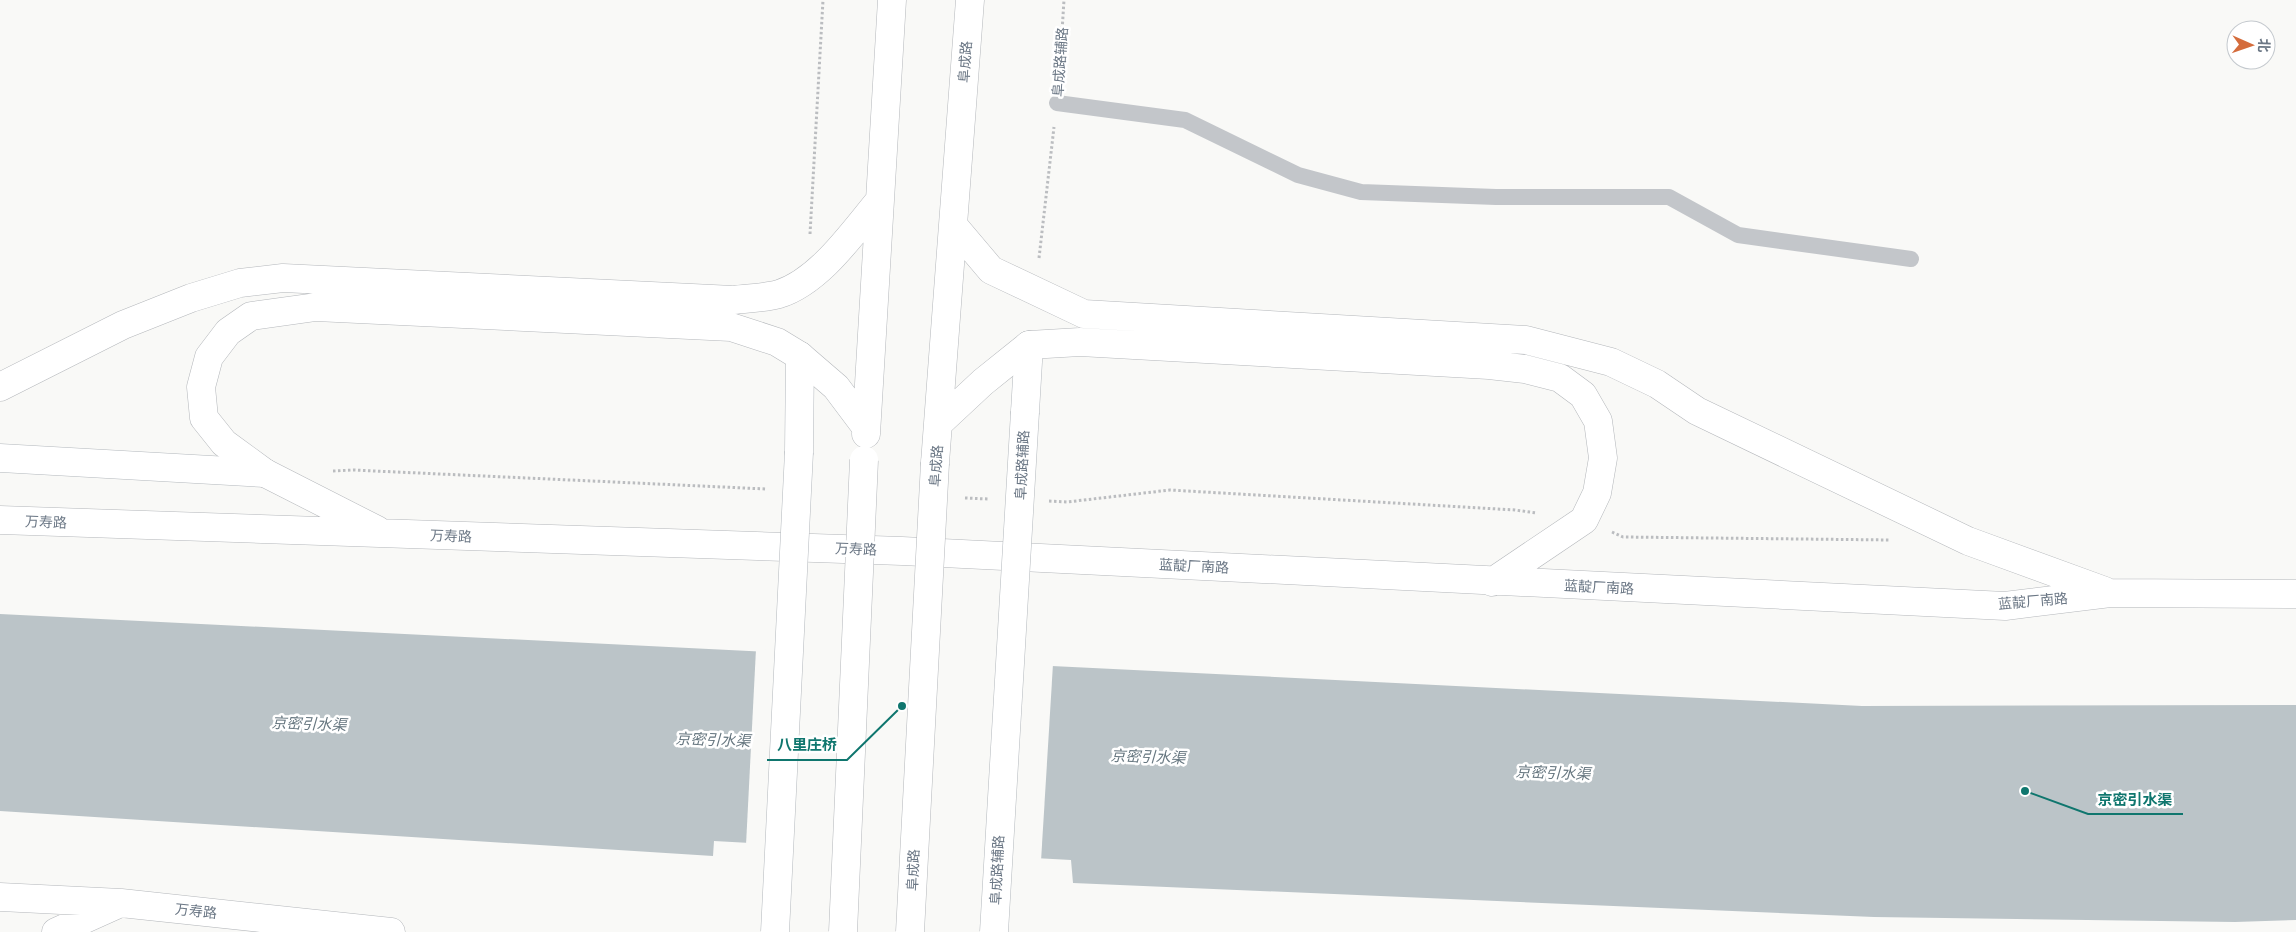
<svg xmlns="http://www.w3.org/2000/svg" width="2296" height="932" viewBox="0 0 2296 932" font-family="'Work Sans','Noto Sans SC',sans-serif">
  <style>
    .water { fill: #bbc4c8 }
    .pier { fill: #f9f9f7 }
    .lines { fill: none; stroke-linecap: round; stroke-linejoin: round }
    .secondary-casing { stroke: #b3b8bd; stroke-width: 29 }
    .highway-casing { stroke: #b4b7bb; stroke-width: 29 }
    .path { stroke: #bbbdc0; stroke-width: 3; stroke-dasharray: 2.5 2.5; stroke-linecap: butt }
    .lane { stroke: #c3c6ca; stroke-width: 16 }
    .secondary { stroke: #fff; stroke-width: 28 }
    .highway { stroke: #fff; stroke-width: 28 }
    .secondary-bridge-casing { stroke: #b3b8bd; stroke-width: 29; stroke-linecap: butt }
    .highway-bridge-casing { stroke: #b4b7bb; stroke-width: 29; stroke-linecap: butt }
    .secondary-bridge { stroke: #fff; stroke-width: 28 }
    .highway-bridge { stroke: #fff; stroke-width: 28 }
    .labels { text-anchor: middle; stroke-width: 5; stroke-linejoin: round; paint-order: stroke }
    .street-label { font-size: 14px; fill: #6b7785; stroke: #fff }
    .water-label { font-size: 15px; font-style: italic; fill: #677780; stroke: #fff }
    .leader { fill: none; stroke: #0f766e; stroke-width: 2 }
    .callout-dot { fill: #0f766e; stroke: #fff; stroke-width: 2 }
    .callout-label { font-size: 15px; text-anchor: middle; font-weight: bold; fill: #0f766e; stroke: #fff; stroke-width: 5; stroke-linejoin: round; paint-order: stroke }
  </style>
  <rect width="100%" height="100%" fill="#f9f9f7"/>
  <path class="water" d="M 0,614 L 1862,706 L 2296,705 L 2296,920 L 2235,922 L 1874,917 L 1073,883 L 1071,860 L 714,841 L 713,856 L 0,811 Z"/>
  <path class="pier" d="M 756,649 L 1053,664 L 1041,861 L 746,845 Z"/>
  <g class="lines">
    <g class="secondary-casing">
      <path id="secondary" d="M 1025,412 L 1029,345
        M 799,452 L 800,356
        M 0,458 L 265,473"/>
    </g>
    <g class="highway-casing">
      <path id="highway" d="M 953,225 L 991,270 L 1084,314 L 1526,340 L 1611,362 L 1657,384 L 1697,411 L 1968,541 L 2105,591
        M 0,387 L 123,325 L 191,298 L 240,283 L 283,278 L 733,300 C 748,298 765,298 779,294 C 820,281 853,232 880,200
        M 939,423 L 983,382 L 1029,345 L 1080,342 L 1489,365 L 1525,369 L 1560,378 L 1583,395 L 1598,421 L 1603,458 L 1597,493 L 1584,520 L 1492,582
        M 866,434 L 892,0
        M 935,463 L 970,0
        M 0,520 L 902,551 L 2005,606 L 2110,593 L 2296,594
        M 377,530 L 265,473 L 224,443 L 204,418 L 201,387 L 209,357 L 228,332 L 251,316 L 316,307 L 731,327 L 777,342 L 800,356 L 836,387 L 866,427
        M 0,897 L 121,903 L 391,932
        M 56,932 L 116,905"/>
    </g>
    <path class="path" d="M 1059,79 L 1064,0
      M 810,234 L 823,0
      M 1039,258 L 1054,127
      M 333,471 L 353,470 L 766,489
      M 965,498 L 988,499
      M 1049,501 L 1067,502 L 1170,490 L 1515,510 L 1537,513
      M 1612,532 L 1623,537 L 1890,540"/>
    <path class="lane" d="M 1057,103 L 1185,120 L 1298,175 L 1361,192 L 1496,197 L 1669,197 L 1738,235 L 1911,259"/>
    <use href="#secondary" class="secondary"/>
    <use href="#highway" class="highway"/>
    <g class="secondary-bridge-casing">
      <path id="secondary-bridge" d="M 775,932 L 799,452
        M 994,932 L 1025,412"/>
    </g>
    <g class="highway-bridge-casing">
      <path id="highway-bridge" d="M 843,932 L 864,460
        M 910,932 L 935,463"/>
    </g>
    <use href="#secondary-bridge" class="secondary-bridge"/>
    <use href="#highway-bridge" class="highway-bridge"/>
  </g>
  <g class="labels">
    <g class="street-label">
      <text transform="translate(965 62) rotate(-86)" y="5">阜成路</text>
      <text transform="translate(1060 62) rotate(-86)" y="5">阜成路辅路</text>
      <text transform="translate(1022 465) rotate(-87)" y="5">阜成路辅路</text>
      <text transform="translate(936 466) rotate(-86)" y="5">阜成路</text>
      <text transform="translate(46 522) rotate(2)" y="5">万寿路</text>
      <text transform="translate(451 536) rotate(2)" y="5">万寿路</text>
      <text transform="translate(856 549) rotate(2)" y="5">万寿路</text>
      <text transform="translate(1194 566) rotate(3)" y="5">蓝靛厂南路</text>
      <text transform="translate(1599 587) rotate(3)" y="5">蓝靛厂南路</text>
      <text transform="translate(2033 601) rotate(-5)" y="5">蓝靛厂南路</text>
      <text transform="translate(913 870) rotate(-87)" y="5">阜成路</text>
      <text transform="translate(997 870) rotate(-87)" y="5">阜成路辅路</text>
      <text transform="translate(196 911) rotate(6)" y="5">万寿路</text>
    </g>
    <g class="water-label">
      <text transform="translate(309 724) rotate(2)" y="5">京密引水渠</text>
      <text transform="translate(713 740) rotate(2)" y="5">京密引水渠</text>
      <text transform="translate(1148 757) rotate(2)" y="5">京密引水渠</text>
      <text transform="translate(1553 773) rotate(2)" y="5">京密引水渠</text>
    </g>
  </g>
  <path class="leader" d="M902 706L847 760H767M2025 791L2088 814H2183"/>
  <g class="callout-dot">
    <circle cx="902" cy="706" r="5"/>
    <circle cx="2025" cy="791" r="5"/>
  </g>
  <g class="callout-label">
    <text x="807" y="750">八里庄桥</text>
    <text x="2135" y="805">京密引水渠</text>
  </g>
  <g transform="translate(2251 45) rotate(92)"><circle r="24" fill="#ffffff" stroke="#c4c9ce"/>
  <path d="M0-4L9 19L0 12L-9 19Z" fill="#d46c3c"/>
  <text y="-8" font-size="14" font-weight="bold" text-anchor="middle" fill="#6b7785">北</text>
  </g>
</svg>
